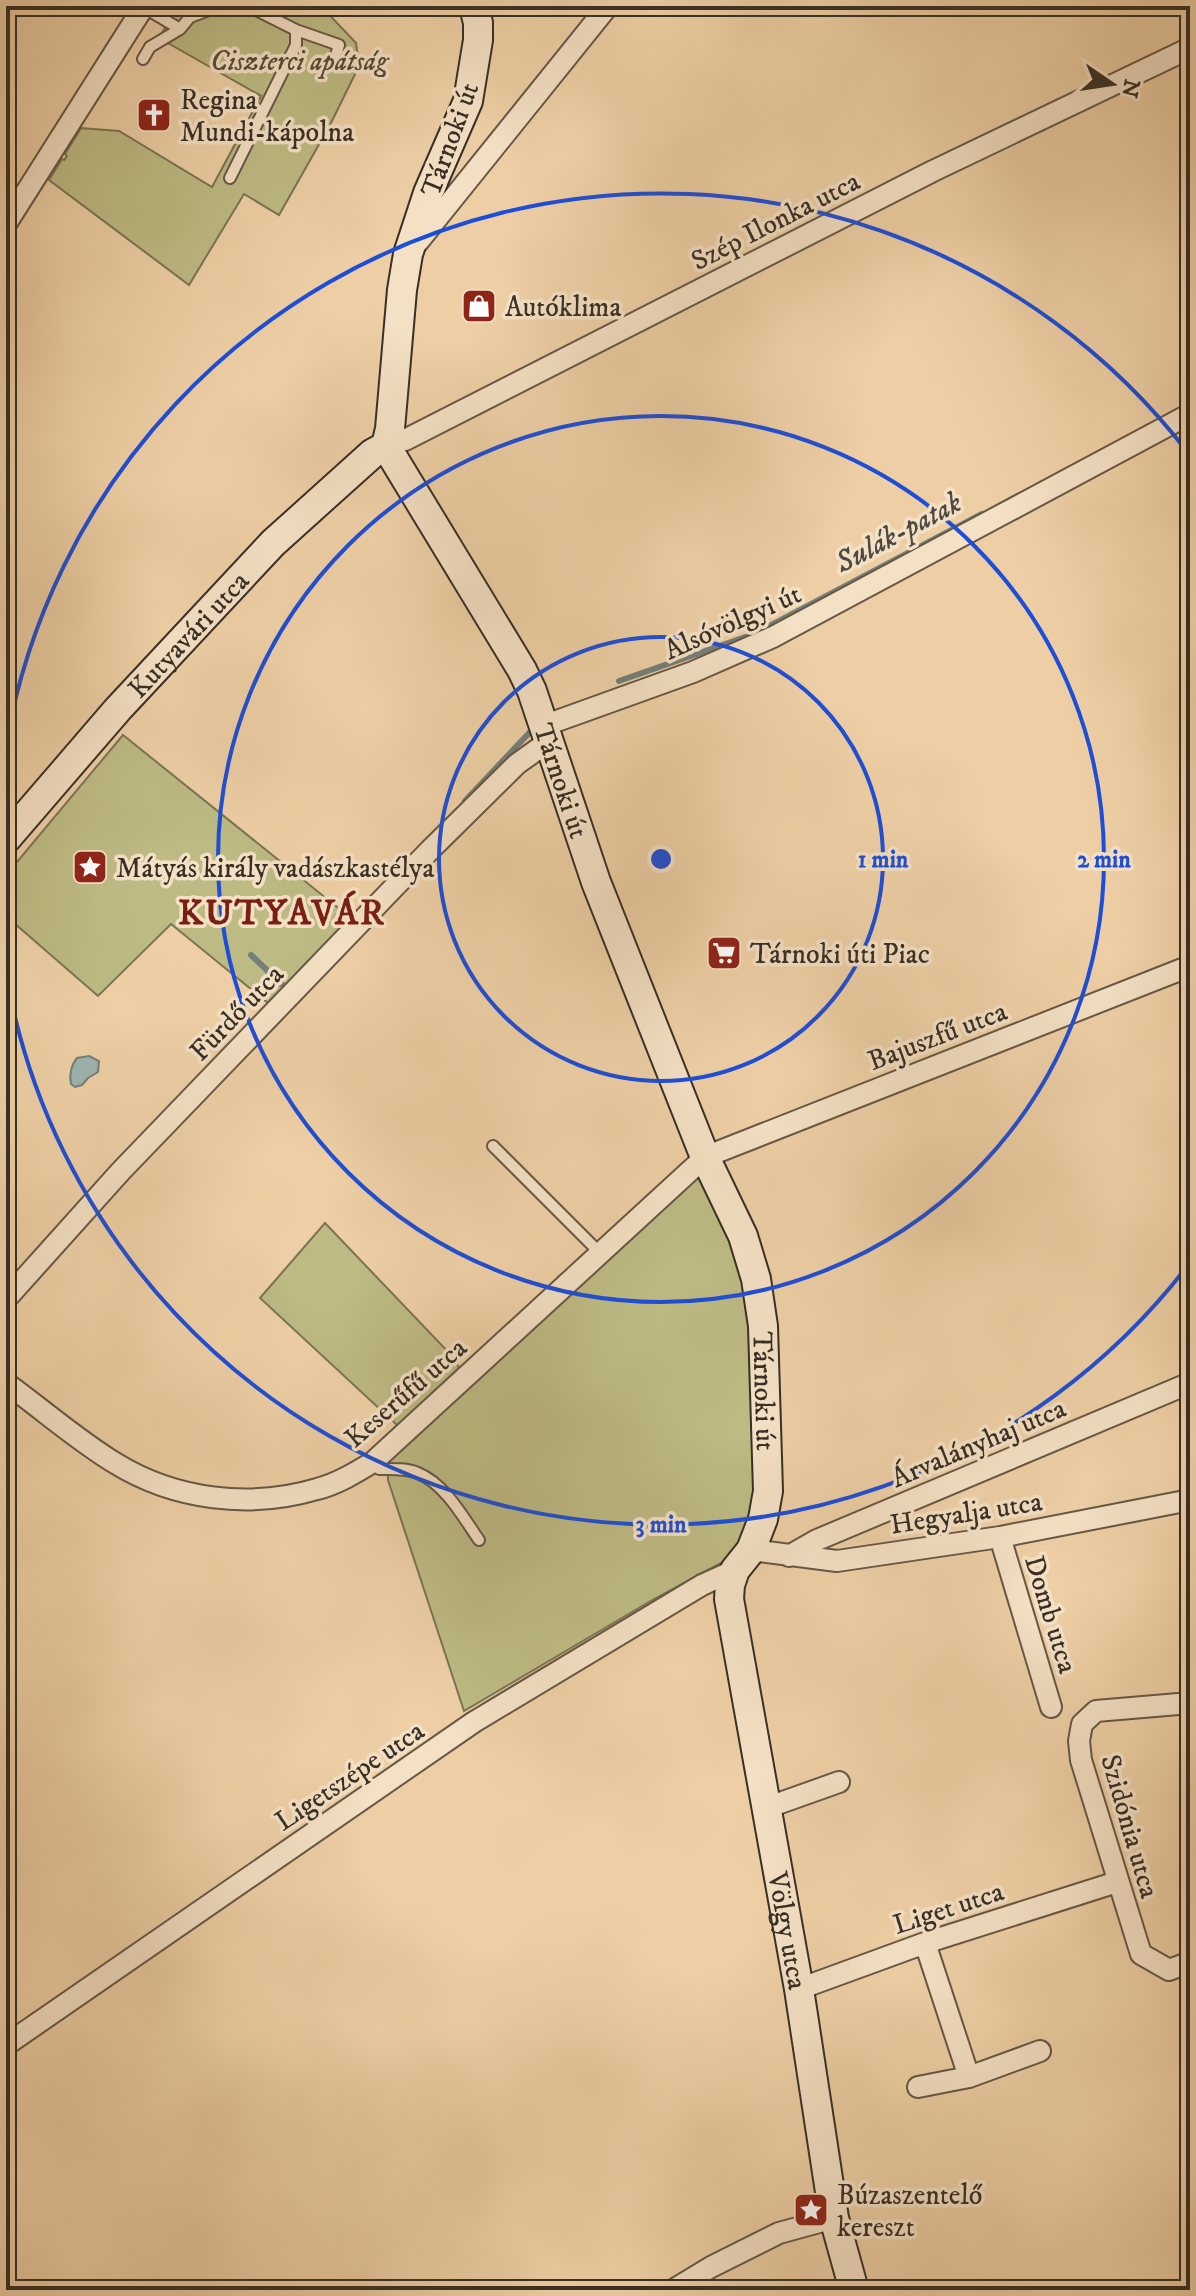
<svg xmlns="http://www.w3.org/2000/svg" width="1196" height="2296" viewBox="0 0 1196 2296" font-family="'IM FELL DW Pica',serif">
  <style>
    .green { fill: #bdba83; stroke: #7a7454; stroke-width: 2 }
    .water { fill: #9cb4b0; stroke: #747f79; stroke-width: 2 }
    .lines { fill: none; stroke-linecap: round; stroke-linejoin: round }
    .stream { stroke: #747f79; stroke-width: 6 }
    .lane-casing { stroke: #665746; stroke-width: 14 }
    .street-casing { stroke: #665746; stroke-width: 24 }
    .secondary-casing { stroke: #382f26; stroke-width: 32 }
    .lane { stroke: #f4e0c4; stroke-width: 10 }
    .street { stroke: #f4e0c4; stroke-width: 20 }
    .secondary { stroke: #f4e0c4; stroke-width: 28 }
    .ring { fill: none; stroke: #1d4ed8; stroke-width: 4 }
    .labels { text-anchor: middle; stroke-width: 7; stroke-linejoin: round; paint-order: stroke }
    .park-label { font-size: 28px; font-style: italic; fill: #534b39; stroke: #f4e0c4 }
    .poi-label { font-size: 28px; fill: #382f26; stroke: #f4e0c4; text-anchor: start }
    .street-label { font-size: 28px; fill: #382f26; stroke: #f4e0c4 }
    .water-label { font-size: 30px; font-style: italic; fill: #4c4a42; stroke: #f4e0c4 }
    .district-label { font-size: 36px; font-weight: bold; letter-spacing: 2px; fill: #7a1f14; stroke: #f4e0c4 }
    .centre { fill: #1d4ed8; stroke: #f4e0c4; stroke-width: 4 }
    .ring-label { font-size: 24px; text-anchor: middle; font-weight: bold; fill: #1d4ed8; stroke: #f4e0c4; stroke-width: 7; stroke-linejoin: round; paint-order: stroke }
  </style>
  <rect width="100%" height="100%" fill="#eecfa5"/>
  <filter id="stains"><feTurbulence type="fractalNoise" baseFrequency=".0025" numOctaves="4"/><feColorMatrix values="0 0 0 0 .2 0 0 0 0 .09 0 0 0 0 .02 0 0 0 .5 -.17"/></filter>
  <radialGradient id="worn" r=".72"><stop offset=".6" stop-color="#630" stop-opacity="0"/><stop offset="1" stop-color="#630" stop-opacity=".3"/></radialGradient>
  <path class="green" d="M 178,6 L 321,6 L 356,43 L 359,66 L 330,125 L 279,215 L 244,194 L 189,285 L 49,180 L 62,159 L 64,160 L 67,156 L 65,154 L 81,128 L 119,131 L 212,187 L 261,96 L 159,38 Z
    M 123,735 L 352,919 L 268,1003 L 171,924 L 98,996 L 6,916 L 6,875 Z
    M 698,1177 L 703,1178 L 736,1245 L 752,1306 L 756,1492 L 752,1517 L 742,1538 L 723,1562 L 654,1599 L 464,1711 L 388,1480 L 387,1460 Z
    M 325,1223 L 454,1358 L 459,1368 L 398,1426 L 260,1298 Z"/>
  <path class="water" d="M 89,1056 L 99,1061 L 98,1072 L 88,1078 L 82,1085 L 75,1087 L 71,1084 C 69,1076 71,1065 77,1058 Z"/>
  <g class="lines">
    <path class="stream" d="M 619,681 L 754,634 L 982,514
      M 465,801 L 531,731
      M 251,955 L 288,990"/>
    <g class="lane-casing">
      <path id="lane" d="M 143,7 L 180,29 L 190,17 L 209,10 L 231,9 L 254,9 L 296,30 L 296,45 L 230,178
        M 296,30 L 339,45 L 334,62
        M 143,59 L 150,47 L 180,29
        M 493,1146 L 600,1253
        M 373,1462 L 379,1469 C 392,1469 406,1468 418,1473 C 445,1484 463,1517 479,1540"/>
    </g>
    <g class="street-casing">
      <path id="street" d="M 6,224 L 144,6
        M 418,242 L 608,6
        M 386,446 L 405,440 L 933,171 L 1190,48
        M 543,726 L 693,672 L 773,637 L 1190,414
        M 6,1299 L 121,1171 L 430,850 L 517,764 L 549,741
        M 6,1383 C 42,1409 77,1440 115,1463 C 175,1500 250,1509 317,1489 C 337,1484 355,1473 373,1462 L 705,1157 L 1190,966
        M 1000,1537 L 1051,1707
        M 751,1550 L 837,1561 L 1000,1537 L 1190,1500
        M 789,1556 L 817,1540 L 1190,1383
        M 1190,1703 L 1096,1711 L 1082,1724 L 1079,1741 L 1081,1760 L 1141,1954 L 1169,1970 L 1190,1962
        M 766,1808 L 839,1782
        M 925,1943 L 969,2077
        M 799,1989 L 925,1943 L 1117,1882
        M 6,2045 L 474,1722 L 702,1585 L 735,1570
        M 918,2087 L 969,2077 L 1040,2051
        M 673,2290 L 711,2267 L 779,2233 L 834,2218"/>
    </g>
    <g class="secondary-casing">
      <g id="secondary">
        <path id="s1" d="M 474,6 L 478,23 L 478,40 L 468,101 L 428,193 L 408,254 L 402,290 L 390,429 L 386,446 L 522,670 L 532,691 L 596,882 L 705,1157 L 743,1236 L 756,1279 L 763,1326 L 768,1491 L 763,1519 L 751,1550 L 735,1570 L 730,1585 L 729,1599 L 799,1989 L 834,2218 L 854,2290"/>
        <path id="s2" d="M 6,839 L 118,709 L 273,543 L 373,453 L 386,446"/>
      </g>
    </g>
    <use href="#lane" class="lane"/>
    <use href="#street" class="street"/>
    <use href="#secondary" class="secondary"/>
  </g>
  <g class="ring">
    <circle cx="661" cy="859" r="222"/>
    <circle cx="661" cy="859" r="443"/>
    <path d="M1189 1264A665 665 0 0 1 6 974M6 744A665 665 0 0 1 1189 454"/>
  </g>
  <defs>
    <g id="church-square" transform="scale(1.8)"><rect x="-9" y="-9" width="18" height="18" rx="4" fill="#8f2418" stroke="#f4e0c4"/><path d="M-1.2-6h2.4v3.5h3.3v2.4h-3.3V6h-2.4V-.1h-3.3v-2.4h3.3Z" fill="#fff"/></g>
    <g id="shop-square" transform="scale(1.8)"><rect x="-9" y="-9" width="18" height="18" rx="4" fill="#8f2418" stroke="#f4e0c4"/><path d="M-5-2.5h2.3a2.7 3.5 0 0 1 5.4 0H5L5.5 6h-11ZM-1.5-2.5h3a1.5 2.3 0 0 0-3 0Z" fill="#fff"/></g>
    <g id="sight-square" transform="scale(1.8)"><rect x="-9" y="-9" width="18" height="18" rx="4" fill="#8f2418" stroke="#f4e0c4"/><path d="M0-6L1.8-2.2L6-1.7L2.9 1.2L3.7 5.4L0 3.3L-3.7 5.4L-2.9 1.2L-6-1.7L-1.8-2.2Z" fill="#fff"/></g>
    <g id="supermarket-square" transform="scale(1.8)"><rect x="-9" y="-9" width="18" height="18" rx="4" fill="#8f2418" stroke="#f4e0c4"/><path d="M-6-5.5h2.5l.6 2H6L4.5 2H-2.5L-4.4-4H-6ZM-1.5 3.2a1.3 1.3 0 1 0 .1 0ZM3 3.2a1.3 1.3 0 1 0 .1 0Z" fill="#fff"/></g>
  </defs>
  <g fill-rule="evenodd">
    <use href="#church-square" x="154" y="115"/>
    <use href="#shop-square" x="479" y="306"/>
    <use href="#sight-square" x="90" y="867"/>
    <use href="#supermarket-square" x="724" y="953"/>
    <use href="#sight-square" x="811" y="2210"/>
  </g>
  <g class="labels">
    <g class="park-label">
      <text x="299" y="70">Ciszterci apátság</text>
    </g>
    <g class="poi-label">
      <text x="180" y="109">Regina<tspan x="180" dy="32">Mundi-kápolna</tspan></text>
      <text x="505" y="316">Autóklima</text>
      <text x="116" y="877">Mátyás király vadászkastélya</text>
      <text x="750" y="963">Tárnoki úti Piac</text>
      <text x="837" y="2204">Búzaszentelő<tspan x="837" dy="32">kereszt</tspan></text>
    </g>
    <g class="street-label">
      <text transform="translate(449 139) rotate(-70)" y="10">Tárnoki út</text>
      <text transform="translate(775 220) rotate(-27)" y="10">Szép Ilonka utca</text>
      <text transform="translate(732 621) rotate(-24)" y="10">Alsóvölgyi út</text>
      <text dy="10" stroke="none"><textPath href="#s2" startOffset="274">Kutyavári utca</textPath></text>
      <text dy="10" stroke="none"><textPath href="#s1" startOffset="834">Tárnoki út</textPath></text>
      <text transform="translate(236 1012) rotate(-46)" y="10">Fürdő utca</text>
      <text transform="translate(937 1035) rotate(-21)" y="10">Bajuszfű utca</text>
      <text transform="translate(405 1392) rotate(-41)" y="10">Keserűfű utca</text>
      <text dy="10" stroke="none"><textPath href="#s1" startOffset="1482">Tárnoki út</textPath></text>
      <text transform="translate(978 1442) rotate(-23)" y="10">Árvalányhaj utca</text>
      <text transform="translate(966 1512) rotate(-9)" y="10">Hegyalja utca</text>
      <text transform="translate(1052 1614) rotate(73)" y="10">Domb utca</text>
      <text transform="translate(349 1775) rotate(-34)" y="10">Ligetszépe utca</text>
      <text transform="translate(1131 1826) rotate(74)" y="10">Szidónia utca</text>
      <text transform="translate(948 1907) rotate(-18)" y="10">Liget utca</text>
      <text dy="10" stroke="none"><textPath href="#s1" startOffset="2036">Völgy utca</textPath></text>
    </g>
    <g class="water-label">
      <text transform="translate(898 532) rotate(-28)" y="10">Sulák-patak</text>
    </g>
    <g class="district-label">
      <text x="282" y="924">KUTYAVÁR</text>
    </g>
  </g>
  <circle cx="661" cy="859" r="12" class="centre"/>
  <g class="ring-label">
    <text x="883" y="867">1 min</text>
    <text x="1104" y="867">2 min</text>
    <text x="661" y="1532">3 min</text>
  </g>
  <rect width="1196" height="2296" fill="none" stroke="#eecfa5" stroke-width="32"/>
  <rect x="8" y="8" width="1180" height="2280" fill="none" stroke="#382f26" stroke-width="4"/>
  <rect x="16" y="16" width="1164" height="2264" fill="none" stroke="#382f26" stroke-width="2"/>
  <g transform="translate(1112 84) rotate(103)" stroke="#f4e0c4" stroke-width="6" paint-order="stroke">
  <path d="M0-6L14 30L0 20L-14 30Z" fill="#382f26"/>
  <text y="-12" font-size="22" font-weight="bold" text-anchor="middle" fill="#382f26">N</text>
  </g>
  <rect width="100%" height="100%" filter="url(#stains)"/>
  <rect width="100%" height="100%" fill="url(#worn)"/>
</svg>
